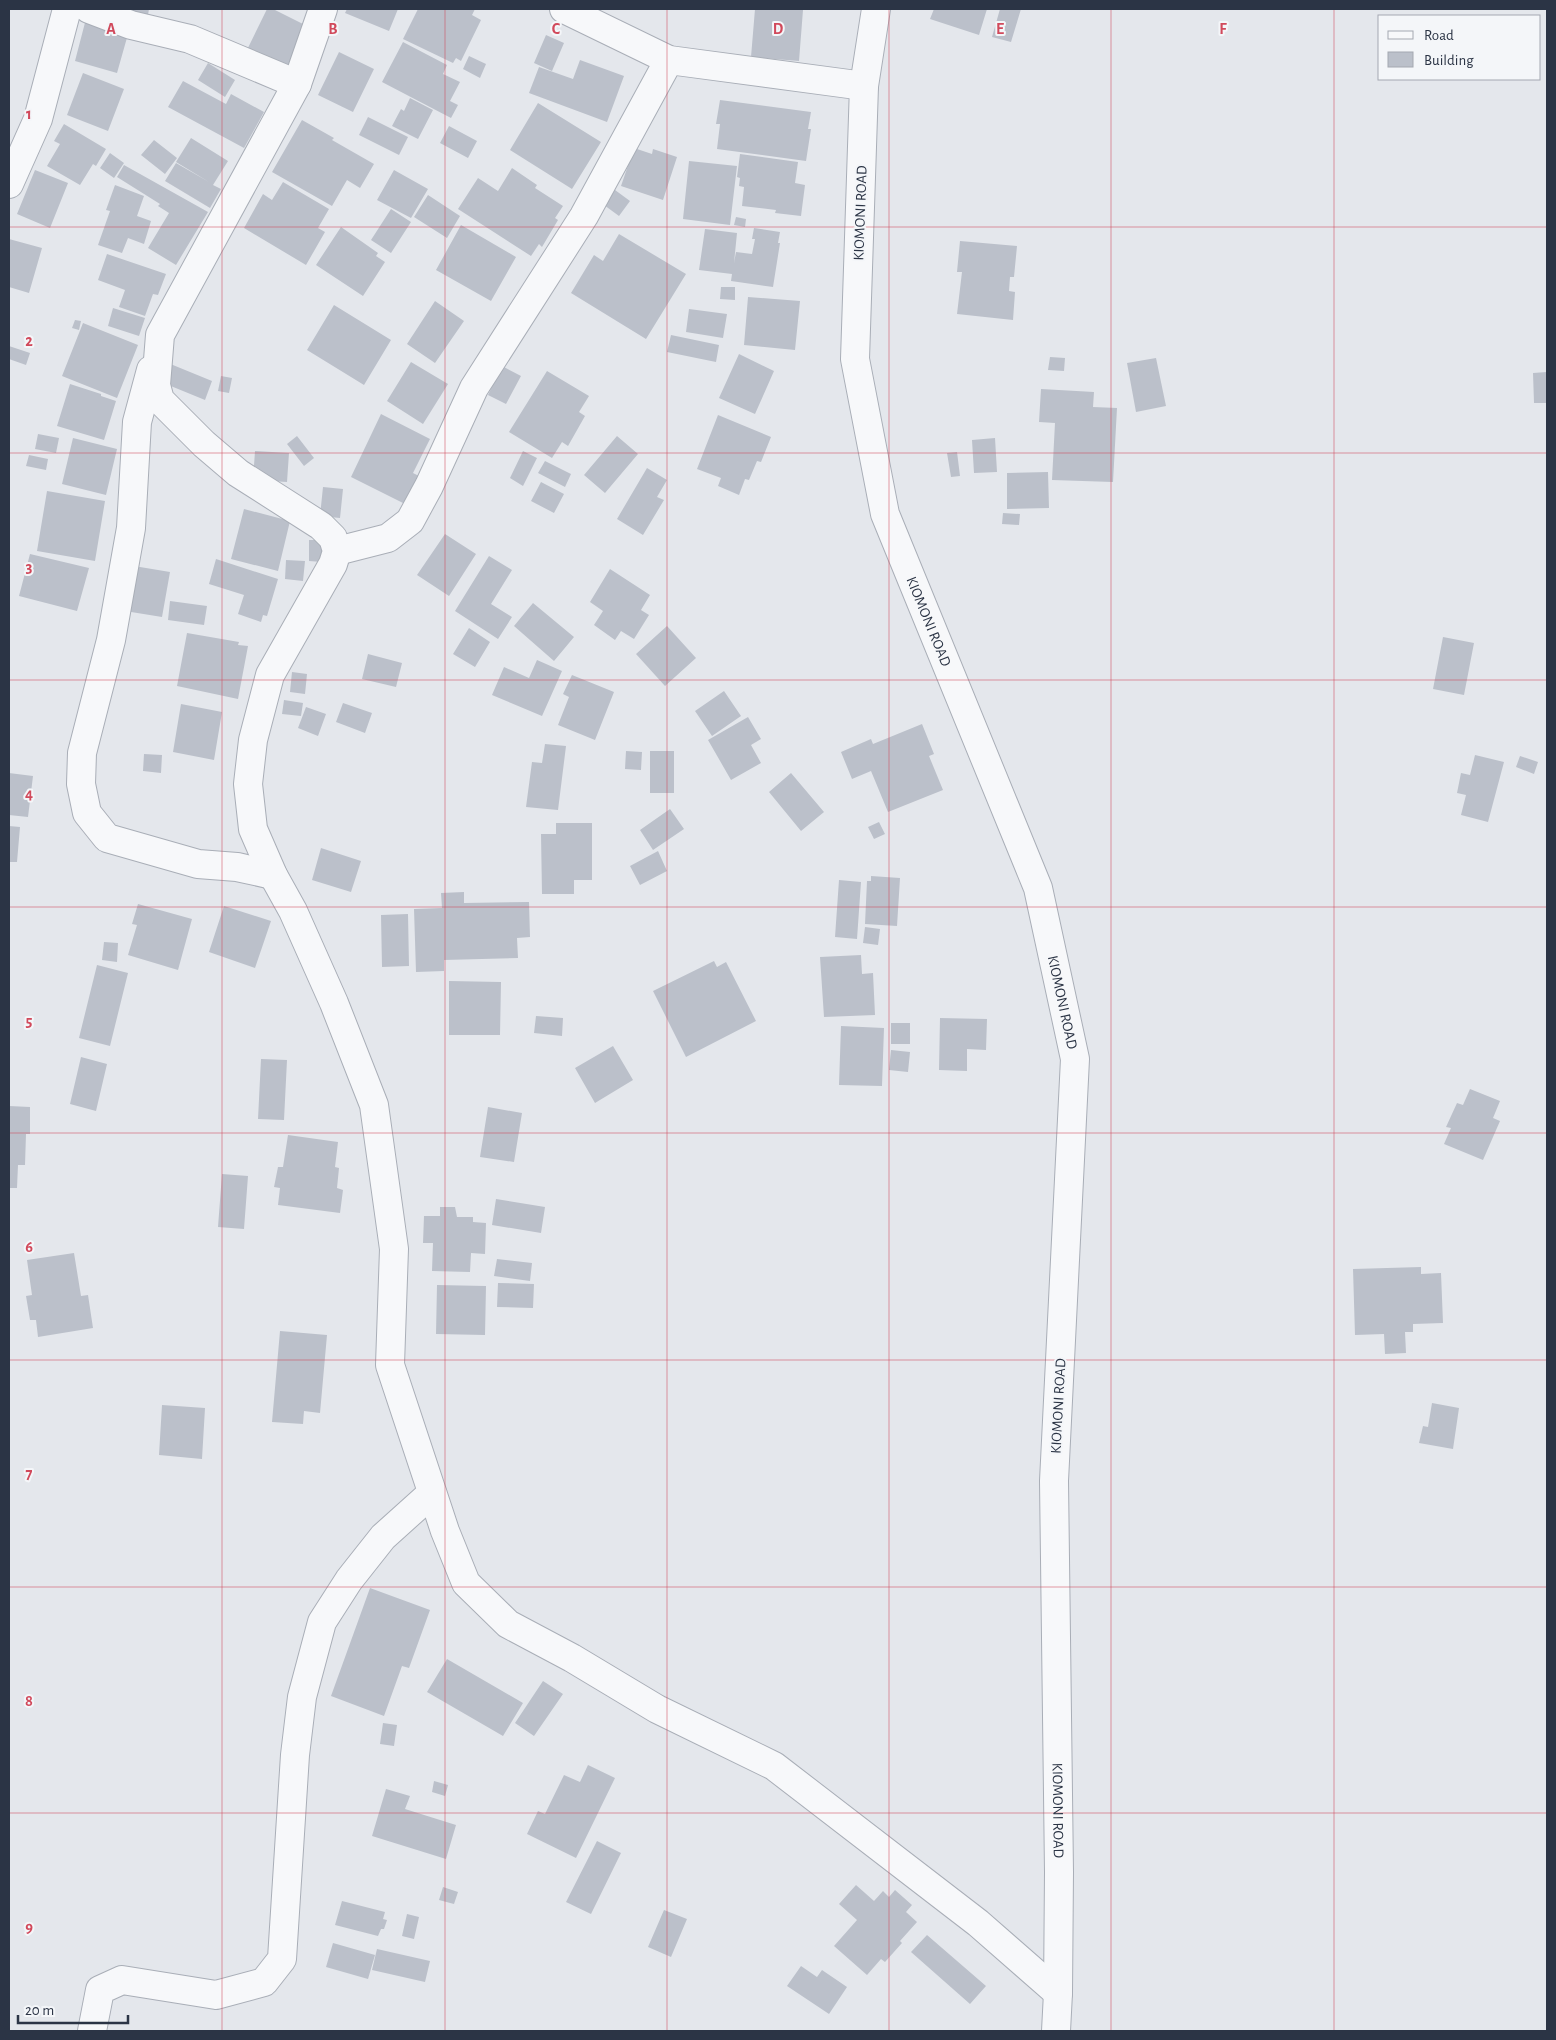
<svg xmlns="http://www.w3.org/2000/svg" width="1556" height="2040" viewBox="0 0 1556 2040" font-family="'Alegreya Sans',sans-serif">
  <style>
    .building { fill: #bbc0ca }
    .lines { fill: none; stroke-linecap: round; stroke-linejoin: round }
    .street-casing { stroke: #a9aeb7; stroke-width: 30 }
    .street { stroke: #f7f8fa; stroke-width: 28 }
    .grid { fill: none; stroke: #d1495b; stroke-width: 1; stroke-opacity: 0.55 }
    .labels { text-anchor: middle; stroke-width: 4; stroke-linejoin: round; paint-order: stroke }
    .street-label { font-size: 15px; fill: #2b3445; stroke: #f4f6f9 }
    .grid-label { font-size: 16px; text-anchor: middle; font-weight: bold; fill: #d1495b; stroke: #f4f6f9; stroke-width: 4; stroke-linejoin: round; paint-order: stroke }
  </style>
  <rect width="100%" height="100%" fill="#e4e7ec"/>
  <path class="building" d="M 120,9 L 149,9 L 147,21 Z
    M 267,9 L 273,9 L 309,27 L 286,73 L 245,54 Z
    M 347,9 L 398,9 L 389,31 L 345,13 Z
    M 418,9 L 475,9 L 472,15 L 481,20 L 461,61 L 456,58 L 453,63 L 403,39 Z
    M 755,9 L 803,10 L 799,61 L 751,57 Z
    M 934,9 L 987,9 L 979,35 L 930,19 Z
    M 1000,9 L 1021,9 L 1011,42 L 992,37 Z
    M 87,15 L 130,27 L 117,73 L 75,61 Z
    M 546,35 L 564,43 L 552,71 L 534,63 Z
    M 403,42 L 447,65 L 443,74 L 460,82 L 450,101 L 458,105 L 451,118 L 382,82 Z
    M 339,52 L 374,69 L 353,112 L 318,95 Z
    M 469,56 L 486,64 L 480,78 L 463,69 Z
    M 580,60 L 624,76 L 607,122 L 529,93 L 539,67 L 573,79 Z
    M 208,63 L 235,80 L 225,97 L 198,80 Z
    M 83,73 L 124,89 L 108,131 L 67,115 Z
    M 183,81 L 226,104 L 231,94 L 264,112 L 244,148 L 168,107 Z
    M 410,98 L 433,110 L 418,139 L 392,126 L 401,109 L 404,111 Z
    M 720,100 L 811,112 L 808,129 L 811,129 L 806,161 L 717,149 L 720,124 L 716,124 Z
    M 538,103 L 601,142 L 572,189 L 510,150 Z
    M 368,117 L 408,137 L 399,155 L 359,135 Z
    M 302,120 L 334,138 L 332,140 L 374,164 L 360,188 L 347,180 L 332,206 L 272,172 Z
    M 64,124 L 106,149 L 96,166 L 93,164 L 80,185 L 47,166 L 60,144 L 54,141 Z
    M 449,126 L 477,141 L 468,158 L 440,143 Z
    M 191,138 L 228,161 L 213,185 L 221,189 L 210,208 L 165,181 L 176,163 L 209,182 L 176,162 Z
    M 154,140 L 177,158 L 165,174 L 141,155 Z
    M 634,148 L 652,154 L 653,149 L 677,157 L 663,200 L 621,186 Z
    M 110,153 L 124,163 L 114,178 L 100,168 Z
    M 740,154 L 798,162 L 795,183 L 805,185 L 801,216 L 775,213 L 776,210 L 742,206 L 744,187 L 739,186 L 740,178 L 737,177 Z
    M 689,161 L 737,166 L 730,225 L 683,219 Z
    M 124,165 L 208,212 L 176,265 L 148,248 L 169,213 L 158,206 L 160,204 L 117,177 Z
    M 512,168 L 537,185 L 535,188 L 563,206 L 555,218 L 558,220 L 542,247 L 539,244 L 531,256 L 458,209 L 478,178 L 498,191 Z
    M 35,170 L 68,183 L 50,228 L 17,214 Z
    M 394,170 L 428,189 L 411,218 L 377,200 Z
    M 283,182 L 329,209 L 318,228 L 325,232 L 306,265 L 244,228 L 263,194 L 272,200 Z
    M 115,185 L 144,196 L 137,216 L 151,221 L 144,244 L 128,238 L 122,253 L 98,245 L 110,211 L 106,210 Z
    M 615,190 L 630,201 L 619,216 L 604,205 Z
    M 428,195 L 460,216 L 447,238 L 414,217 Z
    M 391,209 L 411,222 L 391,253 L 371,240 Z
    M 736,217 L 746,219 L 745,227 L 734,225 Z
    M 461,225 L 516,257 L 491,301 L 436,270 Z
    M 341,227 L 378,253 L 376,256 L 385,262 L 363,296 L 316,265 Z
    M 754,228 L 780,232 L 778,243 L 780,243 L 773,287 L 731,281 L 732,274 L 699,270 L 705,229 L 737,233 L 734,263 L 736,252 L 752,254 L 755,239 L 752,239 Z
    M 619,234 L 686,274 L 646,339 L 571,293 L 594,255 L 603,261 Z
    M 9,239 L 42,248 L 29,293 L 9,287 Z
    M 960,241 L 1017,246 L 1014,277 L 1010,277 L 1009,291 L 1015,292 L 1013,320 L 957,314 L 962,272 L 957,272 Z
    M 107,254 L 166,274 L 158,295 L 153,294 L 145,316 L 119,307 L 125,290 L 98,280 Z
    M 721,287 L 735,287 L 735,300 L 720,299 Z
    M 748,297 L 800,301 L 795,350 L 744,345 Z
    M 435,301 L 464,321 L 435,363 L 407,344 Z
    M 334,305 L 391,340 L 364,385 L 307,350 Z
    M 113,308 L 145,318 L 139,336 L 108,326 Z
    M 689,309 L 727,314 L 723,338 L 686,332 Z
    M 75,320 L 81,321 L 79,330 L 72,328 Z
    M 83,323 L 138,345 L 117,398 L 62,376 Z
    M 671,335 L 719,345 L 716,362 L 667,352 Z
    M 9,346 L 30,353 L 26,365 L 9,359 Z
    M 739,354 L 774,371 L 755,414 L 719,398 Z
    M 1050,357 L 1065,358 L 1064,371 L 1048,370 Z
    M 1156,358 L 1166,406 L 1136,412 L 1127,363 Z
    M 411,362 L 448,384 L 423,424 L 387,401 Z
    M 168,363 L 212,381 L 205,400 L 161,382 Z
    M 502,366 L 521,376 L 506,404 L 488,395 Z
    M 547,371 L 589,396 L 579,412 L 585,416 L 568,446 L 562,442 L 552,458 L 509,432 Z
    M 1547,372 L 1547,403 L 1534,403 L 1533,373 Z
    M 221,376 L 232,378 L 229,393 L 218,391 Z
    M 70,384 L 101,394 L 101,396 L 116,401 L 104,440 L 57,426 Z
    M 1041,389 L 1094,392 L 1093,407 L 1117,408 L 1113,482 L 1052,480 L 1055,423 L 1039,422 Z
    M 381,414 L 430,439 L 413,473 L 419,476 L 405,504 L 351,477 Z
    M 718,415 L 771,437 L 761,462 L 757,461 L 749,480 L 745,479 L 739,495 L 718,486 L 721,478 L 697,469 Z
    M 38,434 L 59,438 L 56,453 L 35,449 Z
    M 297,436 L 314,458 L 304,466 L 287,444 Z
    M 617,436 L 638,454 L 605,493 L 584,475 Z
    M 73,438 L 117,449 L 106,495 L 62,484 Z
    M 995,438 L 997,472 L 974,473 L 972,440 Z
    M 255,451 L 289,453 L 287,482 L 253,480 Z
    M 523,451 L 537,458 L 523,486 L 510,478 Z
    M 957,452 L 960,476 L 951,477 L 947,453 Z
    M 29,455 L 48,459 L 46,470 L 26,466 Z
    M 545,461 L 571,474 L 565,487 L 538,473 Z
    M 647,468 L 667,480 L 657,497 L 664,500 L 643,535 L 617,519 Z
    M 1048,472 L 1049,508 L 1007,509 L 1007,473 Z
    M 541,482 L 564,494 L 554,513 L 531,501 Z
    M 323,487 L 343,489 L 340,518 L 320,516 Z
    M 47,491 L 105,501 L 95,561 L 37,551 Z
    M 244,509 L 290,521 L 278,571 L 231,559 Z
    M 1003,513 L 1020,514 L 1019,525 L 1002,524 Z
    M 445,534 L 476,554 L 449,596 L 417,575 Z
    M 309,540 L 323,540 L 322,562 L 309,561 Z
    M 30,554 L 89,568 L 77,611 L 19,596 Z
    M 489,556 L 512,570 L 491,604 L 512,617 L 498,639 L 455,611 Z
    M 216,559 L 278,579 L 267,616 L 263,615 L 261,622 L 238,614 L 244,595 L 209,584 Z
    M 286,560 L 305,561 L 303,581 L 285,579 Z
    M 134,566 L 170,572 L 162,617 L 125,611 Z
    M 610,569 L 650,595 L 641,610 L 649,615 L 634,639 L 621,631 L 615,640 L 594,625 L 603,611 L 590,602 Z
    M 170,601 L 207,606 L 204,625 L 168,620 Z
    M 533,603 L 574,637 L 554,661 L 514,626 Z
    M 667,626 L 696,658 L 665,686 L 636,654 Z
    M 469,628 L 490,642 L 475,667 L 453,654 Z
    M 187,633 L 239,642 L 238,645 L 248,646 L 238,699 L 177,686 Z
    M 1443,637 L 1474,643 L 1464,695 L 1433,689 Z
    M 368,654 L 402,663 L 396,687 L 362,679 Z
    M 537,660 L 562,671 L 542,716 L 492,695 L 504,667 L 529,678 Z
    M 292,672 L 307,674 L 305,694 L 290,692 Z
    M 572,675 L 614,692 L 595,740 L 558,725 L 569,697 L 563,694 Z
    M 724,691 L 741,716 L 712,736 L 695,711 Z
    M 284,700 L 303,703 L 301,716 L 282,714 Z
    M 343,703 L 372,713 L 365,733 L 336,722 Z
    M 181,704 L 222,712 L 214,760 L 173,752 Z
    M 306,707 L 326,714 L 318,736 L 298,728 Z
    M 748,717 L 761,739 L 751,745 L 761,763 L 731,780 L 708,740 Z
    M 922,724 L 934,754 L 929,756 L 943,790 L 888,812 L 871,771 L 852,779 L 841,752 L 871,739 L 873,744 Z
    M 545,744 L 566,746 L 558,810 L 526,807 L 532,762 L 542,763 Z
    M 626,751 L 642,752 L 641,770 L 625,769 Z
    M 650,751 L 674,751 L 674,793 L 650,793 Z
    M 144,754 L 162,755 L 161,773 L 143,771 Z
    M 1475,755 L 1504,762 L 1488,822 L 1461,815 L 1466,795 L 1457,793 L 1461,773 L 1470,775 Z
    M 1520,756 L 1538,762 L 1534,774 L 1516,767 Z
    M 9,773 L 33,776 L 28,817 L 9,815 Z
    M 791,773 L 824,812 L 801,831 L 769,792 Z
    M 670,809 L 684,829 L 653,850 L 640,830 Z
    M 879,822 L 885,834 L 874,839 L 868,827 Z
    M 556,823 L 592,823 L 592,880 L 574,880 L 574,894 L 542,894 L 541,834 L 556,834 Z
    M 9,826 L 20,827 L 17,862 L 9,862 Z
    M 321,848 L 361,861 L 351,892 L 312,880 Z
    M 658,851 L 667,871 L 640,885 L 630,866 Z
    M 871,876 L 900,878 L 897,926 L 865,924 L 867,881 L 871,881 Z
    M 839,880 L 861,882 L 857,939 L 835,937 Z
    M 464,892 L 464,903 L 529,902 L 530,937 L 517,938 L 518,958 L 444,960 L 444,971 L 416,972 L 414,909 L 442,908 L 441,893 Z
    M 138,904 L 192,919 L 178,970 L 128,955 L 137,925 L 132,924 Z
    M 224,906 L 271,921 L 255,968 L 209,952 Z
    M 408,914 L 409,966 L 382,967 L 381,915 Z
    M 865,927 L 880,929 L 878,945 L 863,943 Z
    M 104,942 L 118,943 L 117,962 L 102,960 Z
    M 861,955 L 862,974 L 873,973 L 875,1015 L 824,1017 L 820,957 Z
    M 714,961 L 717,967 L 726,962 L 756,1021 L 686,1057 L 653,991 Z
    M 97,965 L 128,973 L 110,1046 L 79,1038 Z
    M 449,981 L 501,982 L 500,1035 L 449,1035 Z
    M 536,1016 L 563,1018 L 562,1036 L 534,1033 Z
    M 940,1018 L 987,1019 L 986,1050 L 967,1049 L 967,1071 L 939,1070 Z
    M 891,1023 L 910,1023 L 910,1044 L 891,1044 Z
    M 841,1026 L 884,1028 L 882,1086 L 839,1085 Z
    M 613,1046 L 633,1080 L 595,1103 L 575,1068 Z
    M 891,1050 L 910,1052 L 908,1072 L 889,1070 Z
    M 81,1057 L 107,1064 L 96,1111 L 70,1104 Z
    M 261,1059 L 287,1060 L 284,1120 L 258,1119 Z
    M 1470,1089 L 1500,1101 L 1493,1118 L 1500,1121 L 1483,1160 L 1444,1144 L 1451,1128 L 1446,1127 L 1457,1103 L 1463,1105 Z
    M 9,1106 L 30,1107 L 30,1134 L 26,1134 L 25,1165 L 18,1165 L 17,1188 L 9,1188 Z
    M 488,1107 L 522,1113 L 514,1162 L 480,1157 Z
    M 288,1135 L 338,1142 L 335,1167 L 339,1168 L 337,1188 L 343,1190 L 340,1213 L 278,1205 L 280,1188 L 274,1187 L 278,1167 L 283,1167 Z
    M 222,1174 L 248,1176 L 244,1229 L 218,1227 Z
    M 496,1199 L 545,1207 L 541,1233 L 492,1225 Z
    M 440,1207 L 455,1207 L 457,1217 L 473,1217 L 473,1222 L 486,1223 L 485,1254 L 471,1253 L 470,1272 L 432,1271 L 433,1243 L 423,1243 L 424,1216 L 440,1216 Z
    M 74,1253 L 81,1296 L 88,1295 L 93,1328 L 38,1337 L 36,1320 L 30,1320 L 26,1296 L 32,1295 L 27,1260 Z
    M 497,1259 L 532,1263 L 530,1281 L 494,1276 Z
    M 1421,1267 L 1421,1274 L 1441,1273 L 1443,1323 L 1413,1324 L 1413,1332 L 1405,1332 L 1406,1353 L 1385,1354 L 1384,1334 L 1355,1335 L 1353,1269 Z
    M 498,1283 L 534,1284 L 533,1308 L 497,1307 Z
    M 437,1285 L 486,1286 L 485,1335 L 436,1334 Z
    M 280,1331 L 327,1335 L 320,1413 L 304,1411 L 303,1424 L 272,1422 Z
    M 1432,1403 L 1459,1408 L 1453,1449 L 1419,1443 L 1423,1426 L 1428,1427 Z
    M 162,1405 L 205,1408 L 202,1459 L 159,1455 Z
    M 370,1588 L 430,1610 L 409,1668 L 402,1666 L 384,1716 L 331,1696 Z
    M 447,1659 L 523,1703 L 503,1736 L 427,1692 Z
    M 543,1681 L 563,1694 L 534,1736 L 515,1723 Z
    M 383,1723 L 397,1725 L 394,1746 L 380,1744 Z
    M 588,1765 L 615,1778 L 576,1858 L 527,1834 L 538,1811 L 545,1814 L 564,1775 L 580,1782 Z
    M 434,1781 L 448,1785 L 445,1796 L 432,1792 Z
    M 386,1789 L 410,1796 L 405,1809 L 456,1825 L 446,1859 L 372,1836 Z
    M 597,1841 L 621,1853 L 591,1914 L 566,1902 Z
    M 856,1885 L 874,1901 L 883,1891 L 889,1897 L 895,1890 L 912,1905 L 906,1912 L 917,1922 L 900,1941 L 902,1943 L 885,1962 L 881,1959 L 867,1975 L 834,1946 L 857,1920 L 839,1904 Z
    M 443,1887 L 458,1892 L 454,1904 L 439,1900 Z
    M 342,1901 L 385,1912 L 383,1919 L 387,1920 L 384,1929 L 381,1929 L 378,1936 L 335,1925 Z
    M 664,1910 L 687,1919 L 671,1957 L 648,1947 Z
    M 407,1914 L 419,1917 L 414,1939 L 402,1936 Z
    M 927,1935 L 986,1986 L 970,2004 L 911,1952 Z
    M 333,1943 L 375,1955 L 368,1979 L 326,1967 Z
    M 377,1949 L 430,1961 L 425,1982 L 372,1970 Z
    M 801,1966 L 817,1977 L 822,1970 L 847,1987 L 829,2014 L 787,1986 Z"/>
  <g class="lines">
    <g class="street-casing">
      <g id="street">
        <path d="M 89,9 L 131,25 L 190,39 L 297,84"/>
        <path d="M 323,9 L 297,84 L 160,335 L 156,385 L 160,400 L 204,444 L 238,473 L 321,526 L 333,538 L 337,551 L 333,564 L 270,675 L 253,740 L 248,784 L 253,829 L 273,875 L 293,911 L 334,1003 L 374,1105 L 394,1249 L 390,1365 L 445,1531 L 466,1583 L 508,1624 L 572,1658 L 657,1709 L 774,1766 L 978,1923 L 1058,1993"/>
        <path d="M 564,9 L 669,60 L 864,86"/>
        <path id="s1" d="M 876,9 L 864,86 L 855,359 L 885,514 L 1038,888 L 1075,1059 L 1054,1481 L 1059,1872 L 1058,1993 L 1056,2031"/>
        <path d="M 9,184 L 38,119 L 67,9"/>
        <path d="M 151,370 L 137,422 L 131,528 L 111,640 L 82,753 L 81,784 L 87,813 L 107,838 L 198,864 L 237,867 L 273,875"/>
        <path d="M 337,551 L 388,538 L 410,521 L 429,486 L 474,388 L 584,216 L 669,60"/>
        <path d="M 92,2031 L 100,1990 L 122,1980 L 216,1995 L 264,1982 L 282,1959 L 295,1755 L 302,1697 L 322,1622 L 349,1580 L 383,1537 L 432,1493"/>
      </g>
    </g>
    <use href="#street" class="street"/>
  </g>
  <path class="grid" d="M 222,9 L 222,2031M 445,9 L 445,2031M 667,9 L 667,2031M 889,9 L 889,2031M 1111,9 L 1111,2031M 1334,9 L 1334,2031M 9,227 L 1547,227M 9,453 L 1547,453M 9,680 L 1547,680M 9,907 L 1547,907M 9,1133 L 1547,1133M 9,1360 L 1547,1360M 9,1587 L 1547,1587M 9,1813 L 1547,1813"/>
  <g class="labels">
    <g class="street-label">
      <text transform="translate(860 213) rotate(-88)" y="5">KIOMONI ROAD</text>
      <text dy="5" stroke="none"><textPath href="#s1" startOffset="625">KIOMONI ROAD</textPath></text>
      <text dy="5" stroke="none"><textPath href="#s1" startOffset="1030">KIOMONI ROAD</textPath></text>
      <text transform="translate(1058 1406) rotate(-87)" y="5">KIOMONI ROAD</text>
      <text dy="5" stroke="none"><textPath href="#s1" startOffset="1840">KIOMONI ROAD</textPath></text>
    </g>
  </g>
  <g class="grid-label">
    <text x="111" y="34">A</text>
    <text x="333" y="34">B</text>
    <text x="556" y="34">C</text>
    <text x="778" y="34">D</text>
    <text x="1000" y="34">E</text>
    <text x="1223" y="34">F</text>
    <text x="29" y="119">1</text>
    <text x="29" y="346">2</text>
    <text x="29" y="572">3</text>
    <text x="29" y="799">4</text>
    <text x="29" y="1026">5</text>
    <text x="29" y="1252">6</text>
    <text x="29" y="1479">7</text>
    <text x="29" y="1706">8</text>
    <text x="29" y="1932">9</text>
  </g>
  <rect width="1556" height="2040" fill="none" stroke="#2b3445" stroke-width="20"/>
  <rect x="1378" y="15" width="162" height="65" fill="#f4f6f9" stroke="#a4a8b1"/>
  <rect x="1388" y="31" width="25" height="8" fill="#f7f8fa" stroke="#a4a8b1"/>
  <text x="1424" y="40" font-size="15" fill="#2b3445">Road</text>
  <rect x="1388" y="52" width="25" height="15" fill="#bbc0ca" stroke="#a4a8b1"/>
  <text x="1424" y="65" font-size="15" fill="#2b3445">Building</text>
  <path d="M18 2015v8h110v-8" fill="none" stroke="#2b3445" stroke-width="2.5"/>
  <text x="25" y="2015" font-size="15" fill="#2b3445" stroke="#f4f6f9" stroke-width="4" paint-order="stroke">20 m</text>
</svg>
